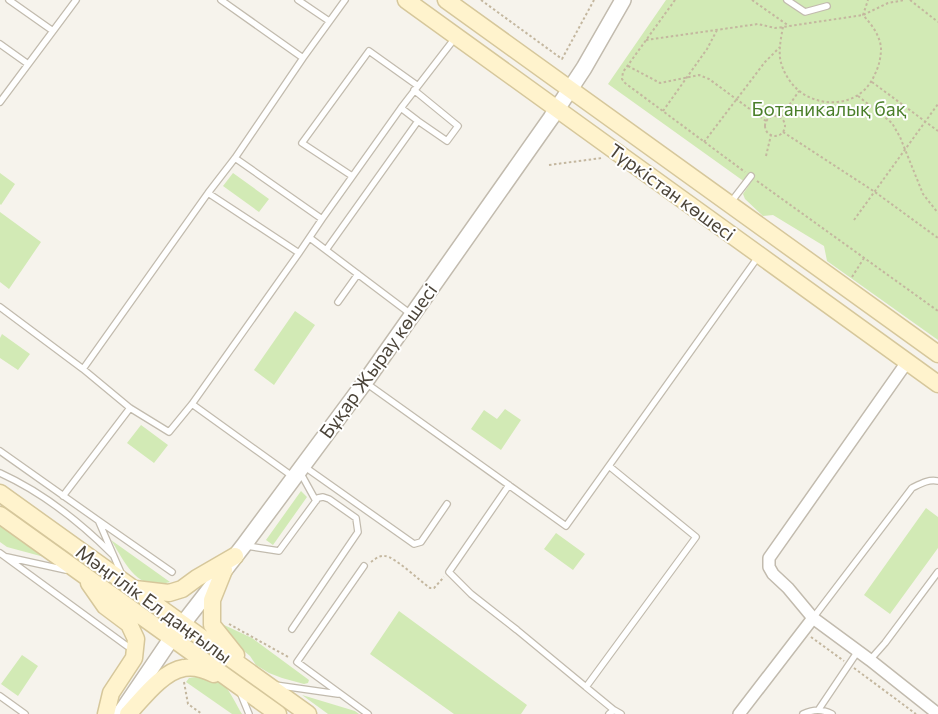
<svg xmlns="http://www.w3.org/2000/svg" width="938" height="714" viewBox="0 0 938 714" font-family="Commissioner,sans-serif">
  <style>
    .green { fill: #d2eab5 }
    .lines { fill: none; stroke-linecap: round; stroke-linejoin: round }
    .service-casing { stroke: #c2bbae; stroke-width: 8 }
    .minor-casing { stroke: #c2bbae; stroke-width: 14 }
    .tertiary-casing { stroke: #c2bbae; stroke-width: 18 }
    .secondary-casing { stroke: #d6c79b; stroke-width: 19 }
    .path { stroke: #c4b79f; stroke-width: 2; stroke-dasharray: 2.5 2.5; stroke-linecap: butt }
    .service { stroke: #fff; stroke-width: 5.5 }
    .minor { stroke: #fff; stroke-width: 11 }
    .tertiary { stroke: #fff; stroke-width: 15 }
    .secondary { stroke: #fff3cd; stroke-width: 16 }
    .labels { text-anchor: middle; stroke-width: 4; stroke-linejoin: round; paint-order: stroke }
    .park-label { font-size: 19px; fill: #4a7f2a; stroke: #fff }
    .street-label { font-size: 19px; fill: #4b4439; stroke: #fff }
  </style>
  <rect width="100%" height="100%" fill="#f6f3ec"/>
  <path class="green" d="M 666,0 L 938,0 L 938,340 L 827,261 L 824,246 L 773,215 L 763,216 L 745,199 L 743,194 L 749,185 L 608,84 Z
    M 0,173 L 15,184 L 1,205 L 0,204 Z
    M 233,173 L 269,199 L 259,212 L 223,186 Z
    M 0,212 L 41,242 L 9,289 L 0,282 Z
    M 295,311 L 315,325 L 274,385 L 254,370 Z
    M 2,334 L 30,354 L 18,370 L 0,358 L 0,338 Z
    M 505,409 L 521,420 L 501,450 L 471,429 L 484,410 L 497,419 Z
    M 141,425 L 168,445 L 154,463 L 127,443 Z
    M 301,491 L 307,497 L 273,545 L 266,540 Z
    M 926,508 L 938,517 L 938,548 L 890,614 L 864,595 Z
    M 0,519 L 59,561 L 7,547 L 0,542 Z
    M 556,533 L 585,554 L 573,570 L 544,549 Z
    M 111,540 L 170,582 C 166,583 162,584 158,584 C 134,586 122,557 111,540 Z
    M 399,611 L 527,705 L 521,714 L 454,714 L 370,654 Z
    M 224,625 L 252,638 L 309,680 L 308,683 L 304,684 L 282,678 L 269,673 L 256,665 L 250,656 L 238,646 L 222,626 Z
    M 22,655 L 38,666 L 18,696 L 1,684 Z
    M 196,677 C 203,677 213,677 220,681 C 227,685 237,706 242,714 L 232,714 L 186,682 L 189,678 Z
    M 302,695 L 355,711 L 359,714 L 328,714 Z"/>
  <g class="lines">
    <g class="service-casing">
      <path id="service" d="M 221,0 L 303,58
        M 298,0 L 329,21
        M 787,0 L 805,12 L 827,6
        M 53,31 L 76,0
        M 0,44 L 28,64
        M 0,102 L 53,31 L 9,0
        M 401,108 L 418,121 L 447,141 L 458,126 L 414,90
        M 235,158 L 322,219
        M 352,176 L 302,143 L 369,51 L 418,86
        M 208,193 L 299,253
        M 731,202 L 751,176
        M 310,238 L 412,315
        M 326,250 L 418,121
        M 338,302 L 358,274
        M 0,307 L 83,369 L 130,408 L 169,432 L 192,404 L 299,253 L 322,219 L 401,108 L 455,38
        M 83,369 L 208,193 L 235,158 L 303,58 L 345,0
        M 366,383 L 566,526 L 758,257
        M 192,404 L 292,476
        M 0,451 L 99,521 L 172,572
        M 609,466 L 696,537 L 586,687 L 614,710
        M 305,467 L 414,544 L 421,542 L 447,504
        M 300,472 L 316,501
        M 0,473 C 42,492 80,522 113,555
        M 509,485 L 449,572 L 471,594 L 517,630 L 586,687
        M 63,496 L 130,408
        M 99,522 L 122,575
        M 247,546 L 279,551 L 318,498 L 323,497 L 329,499 L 356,518 L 358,532 L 292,629
        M 0,553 L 127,646
        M 7,557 L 66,570
        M 364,566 L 297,662 L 368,714
        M 813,618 L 912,488 C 920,484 928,479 938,481
        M 870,660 L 885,643 L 938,572
        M 275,685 L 338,694
        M 240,692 L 249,714
        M 0,696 L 25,714
        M 819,709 L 858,651
        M 609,714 L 614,710 L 621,714
        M 803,714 C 814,709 822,709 832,714"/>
    </g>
    <g class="minor-casing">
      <path id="minor" d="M 907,362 L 769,558 L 769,567 L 773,574 L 788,588 L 813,618 L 870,660 L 938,714
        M 739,714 L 813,618"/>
    </g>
    <g class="tertiary-casing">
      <path id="tertiary" d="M 120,714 L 171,639 L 244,545 L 365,382 L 551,118 L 584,68 L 623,0"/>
    </g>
    <g class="secondary-casing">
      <path id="secondary" d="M 406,0 L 938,384
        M 446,0 L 938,354
        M 0,493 L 308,714
        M 0,515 L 278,714
        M 224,570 L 212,600 L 212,625 L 236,655
        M 89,583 L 105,606 L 129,624 L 136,639 L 134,658 L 111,693 L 106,714
        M 135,589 L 169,593 L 182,589 L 197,578 L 235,556
        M 128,714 C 142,699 163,671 184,668 C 194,666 206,670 214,674"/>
    </g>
    <path class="path" d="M 481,0 L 562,59 L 594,0
      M 675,0 L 623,72 L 622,79 L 625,83 L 745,172
      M 752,0 L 789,26
      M 910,0 L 938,22
      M 783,27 C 781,37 779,48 780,58 C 782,70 789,82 798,90 C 816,105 844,107 862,92 C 868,87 872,81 875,74 C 879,66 881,57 881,48 C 880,35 871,24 863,15 L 868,0
      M 646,40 L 758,24 L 775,28 L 783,27 L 863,15 L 888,3 L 905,0
      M 628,66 L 660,83 L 699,75 L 709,79 L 766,121
      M 872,82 L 938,131
      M 858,96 L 892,123 L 900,137 L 923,194 L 938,213
      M 663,111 L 707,49 L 717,30
      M765 126a10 10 0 1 1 20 0a10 10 0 1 1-20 0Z
      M 781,117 L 799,91
      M 783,132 L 875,192 L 938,238
      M 704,142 L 765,62 L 780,47
      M 766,156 L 771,135
      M 549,165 L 602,158
      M 757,181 L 938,311
      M 854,220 L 938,104
      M 852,277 L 864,258
      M 371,562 C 375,559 380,555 385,556 C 394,556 421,582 430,588 L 434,588 L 444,577
      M 229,624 L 290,658
      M 811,637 L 844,661
      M 854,668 L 916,714
      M 184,682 L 188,704 L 202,714"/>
    <use href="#service" class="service"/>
    <use href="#minor" class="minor"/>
    <use href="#tertiary" class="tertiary"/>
    <use href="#secondary" class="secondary"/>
  </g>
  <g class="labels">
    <g class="park-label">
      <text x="829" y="116">Ботаникалық бақ</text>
    </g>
    <g class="street-label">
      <text transform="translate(672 192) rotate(36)" y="7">Түркістан көшесі</text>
      <text transform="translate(378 361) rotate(-54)" y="7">Бұқар Жырау көшесі</text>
      <text transform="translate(154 604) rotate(36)" y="7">Мәңгілік Ел даңғылы</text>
    </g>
  </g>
</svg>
